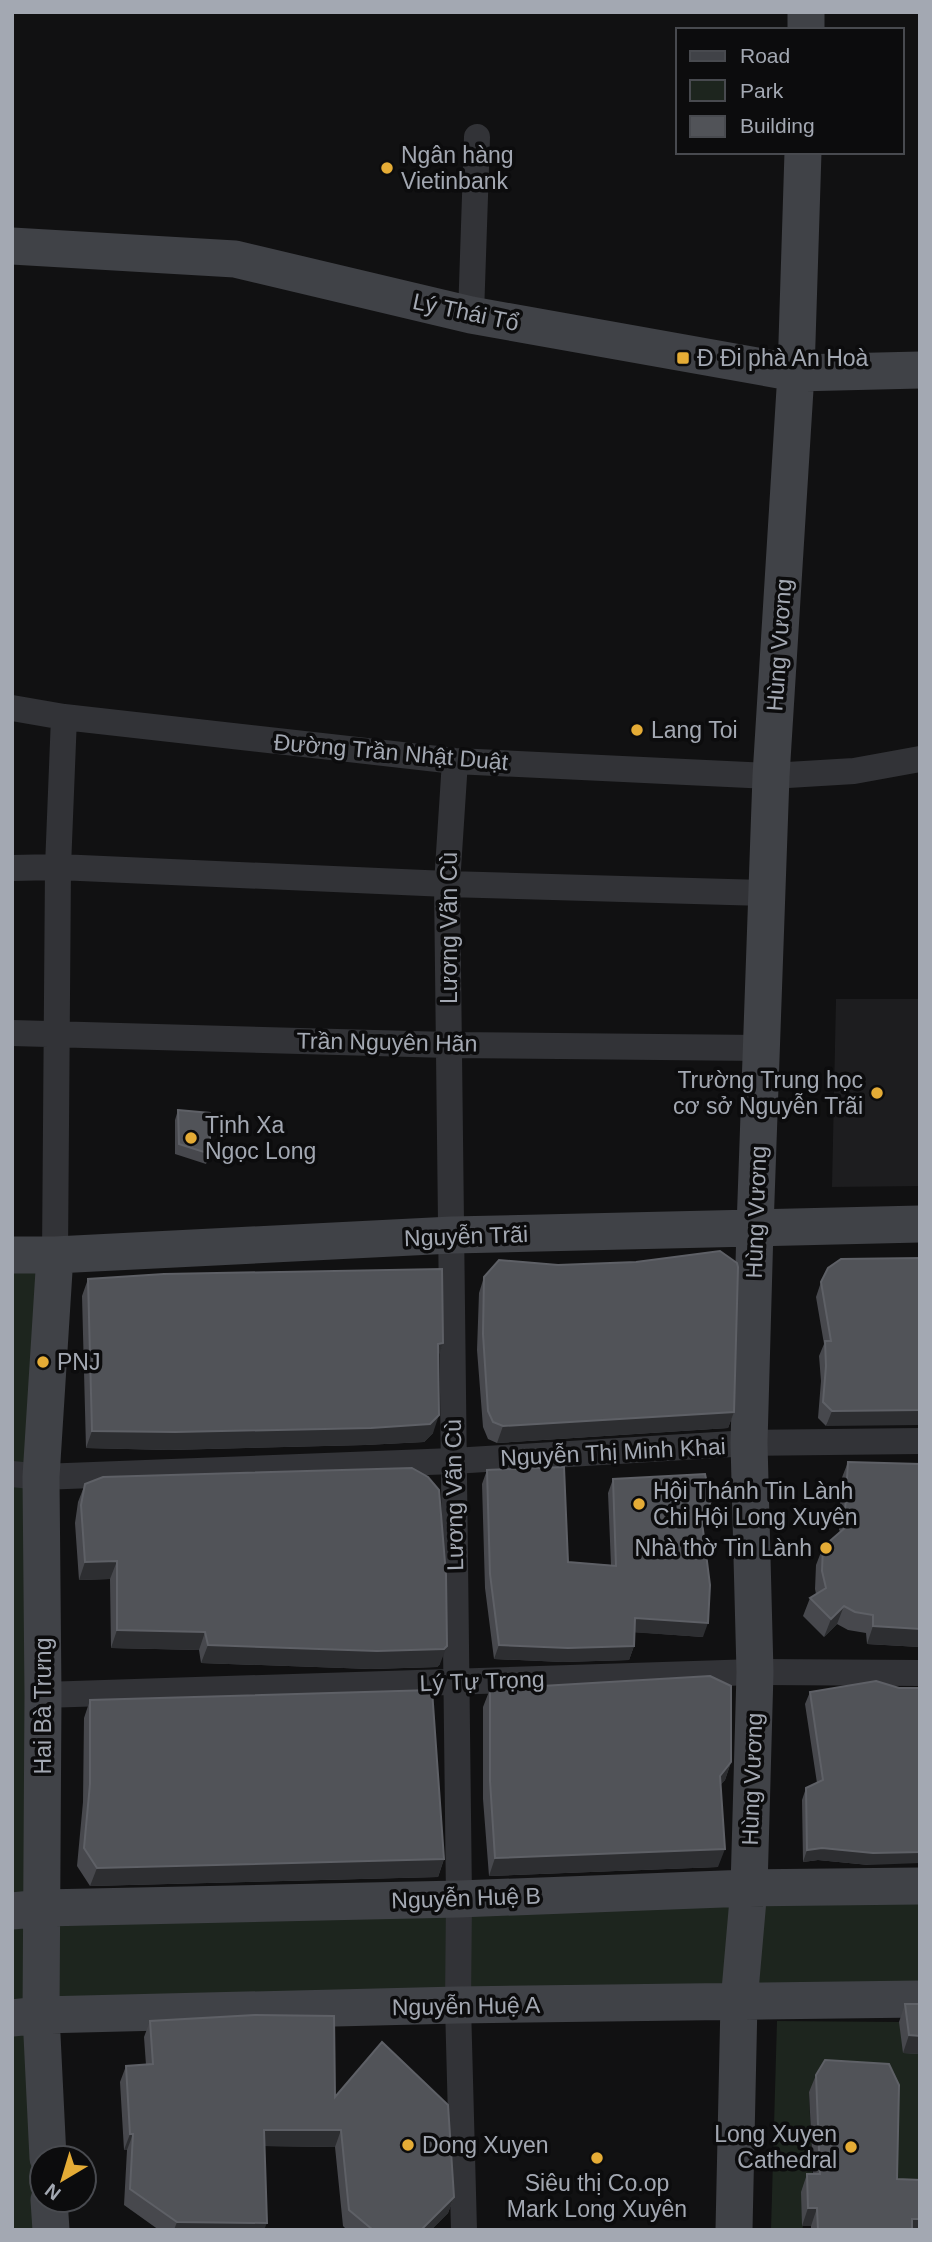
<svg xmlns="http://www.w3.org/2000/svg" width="932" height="2242" viewBox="0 0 932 2242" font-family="Helvetica,sans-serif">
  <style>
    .built { fill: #1d1d1f }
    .green { fill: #1d251e }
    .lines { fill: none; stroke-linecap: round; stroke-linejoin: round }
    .street { stroke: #323337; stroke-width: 26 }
    .secondary { stroke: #404247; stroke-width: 37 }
    .wall { fill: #47484d }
    .shaded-wall { fill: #2d2e31 }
    .building { fill: #515358; stroke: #5e6066; stroke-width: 2 }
    .poi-dot { fill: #e5ac36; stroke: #0c0c0d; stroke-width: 2.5 }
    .labels { text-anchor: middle; stroke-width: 7; stroke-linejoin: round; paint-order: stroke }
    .poi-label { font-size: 23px; fill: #a3a8b2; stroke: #0c0c0d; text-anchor: start }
    .street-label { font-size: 23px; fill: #a3a8b2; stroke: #0c0c0d }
  </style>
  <rect width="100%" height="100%" fill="#111112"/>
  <path class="built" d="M 836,999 L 920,999 L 920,1186 L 832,1187 Z"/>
  <path class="green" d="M 12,1255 L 55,1255 L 45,1913 L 920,1888 L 920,2000 L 45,2014 L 42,2200 L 46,2230 L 12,2230 Z
    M 777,2021 L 899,2022 L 920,2054 L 920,2230 L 917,2230 L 890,2197 L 818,2077 L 809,2092 L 813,2192 L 802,2230 L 771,2230 Z"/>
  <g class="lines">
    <path class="street" d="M 471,315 L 477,137
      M 12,708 L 64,717 L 455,761 L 771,776 L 854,771 L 920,759
      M 455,761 L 447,884 L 459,1899 L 458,2005 L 464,2230
      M 12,868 L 58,867 L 447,884 L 766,893
      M 12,1033 L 449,1045 L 761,1048
      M 55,1255 L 58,867 L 64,717
      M 12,1474 L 41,1477 L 453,1461 L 749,1443 L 920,1441
      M 43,1695 L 755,1672 L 920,1673"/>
    <path class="secondary" d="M 806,30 L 806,12
      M 12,246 L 235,259 L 471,315 L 796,373 L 920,370
      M 12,1255 L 55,1255 L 452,1235 L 920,1224
      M 12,1911 L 43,1908 L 459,1899 L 749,1888 L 920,1886
      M 12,2018 L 41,2015 L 458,2005 L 920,1999
      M 48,2158 L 41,2015 L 43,1695 L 41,1477 L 55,1255
      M 49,2200 L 51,2230
      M 734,2230 L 739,2002 L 749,1888 L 755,1672 L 749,1443 L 755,1228 L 771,776 L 796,373 L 803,152"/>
  </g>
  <path class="wall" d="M 178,1110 L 210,1154 L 206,1164 L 175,1154 L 175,1120 Z
    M 920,1258 L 826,1426 L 818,1418 L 821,1381 L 819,1356 L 824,1344 L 816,1297 L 821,1282 Z
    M 484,1277 L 734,1412 L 728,1428 L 497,1443 L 488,1439 L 483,1427 L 477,1350 L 479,1293 Z
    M 88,1279 L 443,1343 L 438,1356 L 433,1433 L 424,1442 L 365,1445 L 169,1450 L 86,1448 L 82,1296 Z
    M 848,1462 L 920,1647 L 867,1644 L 866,1633 L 848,1630 L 837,1624 L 824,1637 L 803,1616 L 810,1598 L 816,1594 L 815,1589 L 816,1565 L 823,1547 L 841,1532 L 839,1530 L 841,1480 Z
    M 487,1470 L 568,1562 L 611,1565 L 608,1493 L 613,1479 L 702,1523 L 703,1637 L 634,1632 L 634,1646 L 629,1660 L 563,1662 L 494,1659 L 485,1588 L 482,1484 Z
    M 85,1484 L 440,1664 L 437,1667 L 371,1669 L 201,1663 L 199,1650 L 111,1648 L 110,1579 L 79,1580 L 75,1523 L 78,1502 Z
    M 899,1688 L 869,1865 L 818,1860 L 803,1862 L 802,1800 L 806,1788 L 817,1783 L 805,1704 L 810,1692 Z
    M 490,1689 L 731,1762 L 725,1780 L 720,1785 L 718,1867 L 489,1876 L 483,1799 L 483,1707 Z
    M 90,1700 L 444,1859 L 438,1877 L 90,1886 L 77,1866 L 83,1802 L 84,1718 Z
    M 905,2004 L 920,2054 L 903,2053 L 899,2022 Z
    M 150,2021 L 335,2097 L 454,2197 L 448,2213 L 431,2230 L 347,2230 L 343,2226 L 335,2147 L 265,2146 L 264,2230 L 159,2230 L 124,2205 L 127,2150 L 124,2150 L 120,2082 L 126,2066 L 146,2065 L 144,2037 Z
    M 816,2075 L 897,2179 L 920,2228 L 919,2230 L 811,2230 L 811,2226 L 802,2226 L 801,2192 L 807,2174 L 813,2174 L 809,2092 Z"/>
  <path class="shaded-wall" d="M 443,1343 L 437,1361 L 438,1344 Z
    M 920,1410 L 920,1425 L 826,1426 L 832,1411 Z
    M 734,1412 L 728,1428 L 497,1443 L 503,1426 Z
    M 439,1415 L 433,1433 L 424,1442 L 365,1445 L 169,1450 L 86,1448 L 92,1431 Z
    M 117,1561 L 110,1579 L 79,1580 L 85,1562 Z
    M 844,1606 L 837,1624 L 824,1637 L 831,1619 Z
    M 635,1618 L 708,1623 L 703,1637 L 629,1632 Z
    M 873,1626 L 920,1629 L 920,1647 L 867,1644 Z
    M 117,1630 L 205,1632 L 199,1650 L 111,1648 Z
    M 208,1645 L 447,1646 L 440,1664 L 437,1667 L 371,1669 L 201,1663 Z
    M 499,1645 L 634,1646 L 629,1660 L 563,1662 L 494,1659 Z
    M 731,1762 L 725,1780 L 713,1794 L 720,1776 Z
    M 822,1848 L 920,1852 L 920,1863 L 869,1865 L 818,1860 L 803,1862 L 807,1850 Z
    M 725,1849 L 718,1867 L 489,1876 L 495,1858 Z
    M 444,1859 L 438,1877 L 90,1886 L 97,1868 Z
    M 909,2035 L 920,2036 L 920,2054 L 903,2053 Z
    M 264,2130 L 341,2130 L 335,2147 L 258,2146 Z
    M 130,2134 L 133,2134 L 127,2150 L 124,2150 Z
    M 454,2197 L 448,2213 L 431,2230 L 421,2230 Z
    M 808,2208 L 817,2208 L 811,2226 L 802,2226 Z
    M 912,2219 L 920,2219 L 919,2230 L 908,2230 Z
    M 177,2222 L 267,2223 L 264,2230 L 174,2230 Z"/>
  <path class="building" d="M 178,1110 L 210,1113 L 210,1154 L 179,1144 Z
    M 720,1251 L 737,1263 L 738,1267 L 734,1412 L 503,1426 L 493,1422 L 488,1411 L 483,1334 L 484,1277 L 499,1260 L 558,1265 L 636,1262 Z
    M 920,1258 L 920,1410 L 832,1411 L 823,1402 L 826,1366 L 825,1341 L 831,1341 L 821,1282 L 828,1268 L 841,1259 Z
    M 442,1269 L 443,1343 L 438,1344 L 439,1415 L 430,1424 L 371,1428 L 175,1432 L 92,1431 L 88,1279 L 164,1274 Z
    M 848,1462 L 920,1464 L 920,1629 L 873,1626 L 873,1615 L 855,1612 L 844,1606 L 831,1619 L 810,1598 L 826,1588 L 822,1571 L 823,1547 L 854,1520 L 845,1512 Z
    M 564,1467 L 568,1562 L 616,1566 L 613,1479 L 705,1474 L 711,1501 L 702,1522 L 710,1585 L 708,1623 L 635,1618 L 634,1646 L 568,1648 L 499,1645 L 490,1574 L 487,1470 Z
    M 412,1468 L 428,1477 L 439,1490 L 446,1575 L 447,1646 L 444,1649 L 377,1651 L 208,1645 L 205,1632 L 117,1630 L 117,1561 L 85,1562 L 81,1505 L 85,1484 L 103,1477 Z
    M 710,1676 L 731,1686 L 731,1762 L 720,1776 L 725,1849 L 495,1858 L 490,1781 L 490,1689 Z
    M 876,1681 L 899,1688 L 920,1688 L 920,1852 L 873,1853 L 822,1848 L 807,1850 L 806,1788 L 823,1780 L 810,1692 Z
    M 432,1690 L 444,1859 L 97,1868 L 84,1848 L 90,1784 L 90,1700 Z
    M 905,2004 L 920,2004 L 920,2036 L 909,2035 Z
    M 255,2015 L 334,2016 L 335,2097 L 382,2042 L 448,2105 L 454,2197 L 421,2230 L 373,2230 L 349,2210 L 341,2130 L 264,2130 L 267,2223 L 177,2222 L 130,2189 L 133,2134 L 130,2134 L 126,2066 L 153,2064 L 150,2021 Z
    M 825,2060 L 889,2064 L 899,2085 L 897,2179 L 920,2180 L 920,2219 L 912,2219 L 912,2230 L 818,2230 L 817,2208 L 808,2208 L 807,2174 L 820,2174 L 816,2075 Z"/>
  <g class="poi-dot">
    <circle cx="387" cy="168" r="7"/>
    <rect x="676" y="351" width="14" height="14" rx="3.5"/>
    <circle cx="637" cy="730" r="7"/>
    <circle cx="877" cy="1093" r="7"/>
    <circle cx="191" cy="1138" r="7"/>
    <circle cx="43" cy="1362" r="7"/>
    <circle cx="639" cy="1504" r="7"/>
    <circle cx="826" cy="1548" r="7"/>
    <circle cx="408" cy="2145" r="7"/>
    <circle cx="851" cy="2147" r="7"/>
    <circle cx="597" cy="2158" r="7"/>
  </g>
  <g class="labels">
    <g class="poi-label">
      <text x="401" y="163">Ngân hàng<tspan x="401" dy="26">Vietinbank</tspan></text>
      <text x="697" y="366">Đ Đi phà An Hoà</text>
      <text x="651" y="738">Lang Toi</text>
      <text x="863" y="1088" text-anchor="end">Trường Trung học<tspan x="863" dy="26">cơ sở Nguyễn Trãi</tspan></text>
      <text x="205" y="1133">Tịnh Xa<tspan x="205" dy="26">Ngọc Long</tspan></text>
      <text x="57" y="1370">PNJ</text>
      <text x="653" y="1499">Hội Thánh Tin Lành<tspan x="653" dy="26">Chi Hội Long Xuyên</tspan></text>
      <text x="812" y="1556" text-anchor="end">Nhà thờ Tin Lành</text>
      <text x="837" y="2142" text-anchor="end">Long Xuyen<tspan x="837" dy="26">Cathedral</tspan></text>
      <text x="422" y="2153">Dong Xuyen</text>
      <text x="597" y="2191" text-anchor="middle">Siêu thị Co.op<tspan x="597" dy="26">Mark Long Xuyên</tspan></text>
    </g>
    <g class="street-label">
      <text transform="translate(466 312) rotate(12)" y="8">Lý Thái Tổ</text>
      <text transform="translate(779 645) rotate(-86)" y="8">Hùng Vương</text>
      <text transform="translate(391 752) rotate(5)" y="8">Đường Trần Nhật Duật</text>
      <text transform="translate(449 928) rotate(-90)" y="8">Lương Vãn Cù</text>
      <text transform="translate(387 1042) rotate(1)" y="8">Trần Nguyên Hãn</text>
      <text transform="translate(756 1212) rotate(-88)" y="8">Hùng Vương</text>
      <text transform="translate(466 1236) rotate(-2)" y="8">Nguyễn Trãi</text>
      <text transform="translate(613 1452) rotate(-3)" y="8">Nguyễn Thị Minh Khai</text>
      <text transform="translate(454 1495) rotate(-91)" y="8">Lương Vãn Cù</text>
      <text transform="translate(482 1681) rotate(-2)" y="8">Lý Tự Trọng</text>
      <text transform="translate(43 1706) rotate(-90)" y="8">Hai Bà Trưng</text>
      <text transform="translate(752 1779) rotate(-88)" y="8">Hùng Vương</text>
      <text transform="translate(466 1898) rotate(-2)" y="8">Nguyễn Huệ B</text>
      <text transform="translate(466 2006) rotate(-1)" y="8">Nguyễn Huệ A</text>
    </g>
  </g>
  <rect width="932" height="2242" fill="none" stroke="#a3a8b2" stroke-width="28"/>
  <rect x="676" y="28" width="228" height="126" fill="#0c0c0d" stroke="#484a4f" stroke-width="2"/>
  <rect x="690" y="51" width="35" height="10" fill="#404247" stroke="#484a4f" stroke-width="2"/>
  <text x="740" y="63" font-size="21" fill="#a3a8b2">Road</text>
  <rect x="690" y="80" width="35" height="21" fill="#1d251e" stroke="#484a4f" stroke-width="2"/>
  <text x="740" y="98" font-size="21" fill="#a3a8b2">Park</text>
  <rect x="690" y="116" width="35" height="21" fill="#515358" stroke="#484a4f" stroke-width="2"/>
  <text x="740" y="133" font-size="21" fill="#a3a8b2">Building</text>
  <g transform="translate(63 2179) rotate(218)"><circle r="33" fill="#0c0c0d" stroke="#484a4f" stroke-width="2"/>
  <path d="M0-5L12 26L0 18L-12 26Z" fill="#e5ac36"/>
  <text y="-10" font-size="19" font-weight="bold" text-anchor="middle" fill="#a3a8b2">N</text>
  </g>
</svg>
